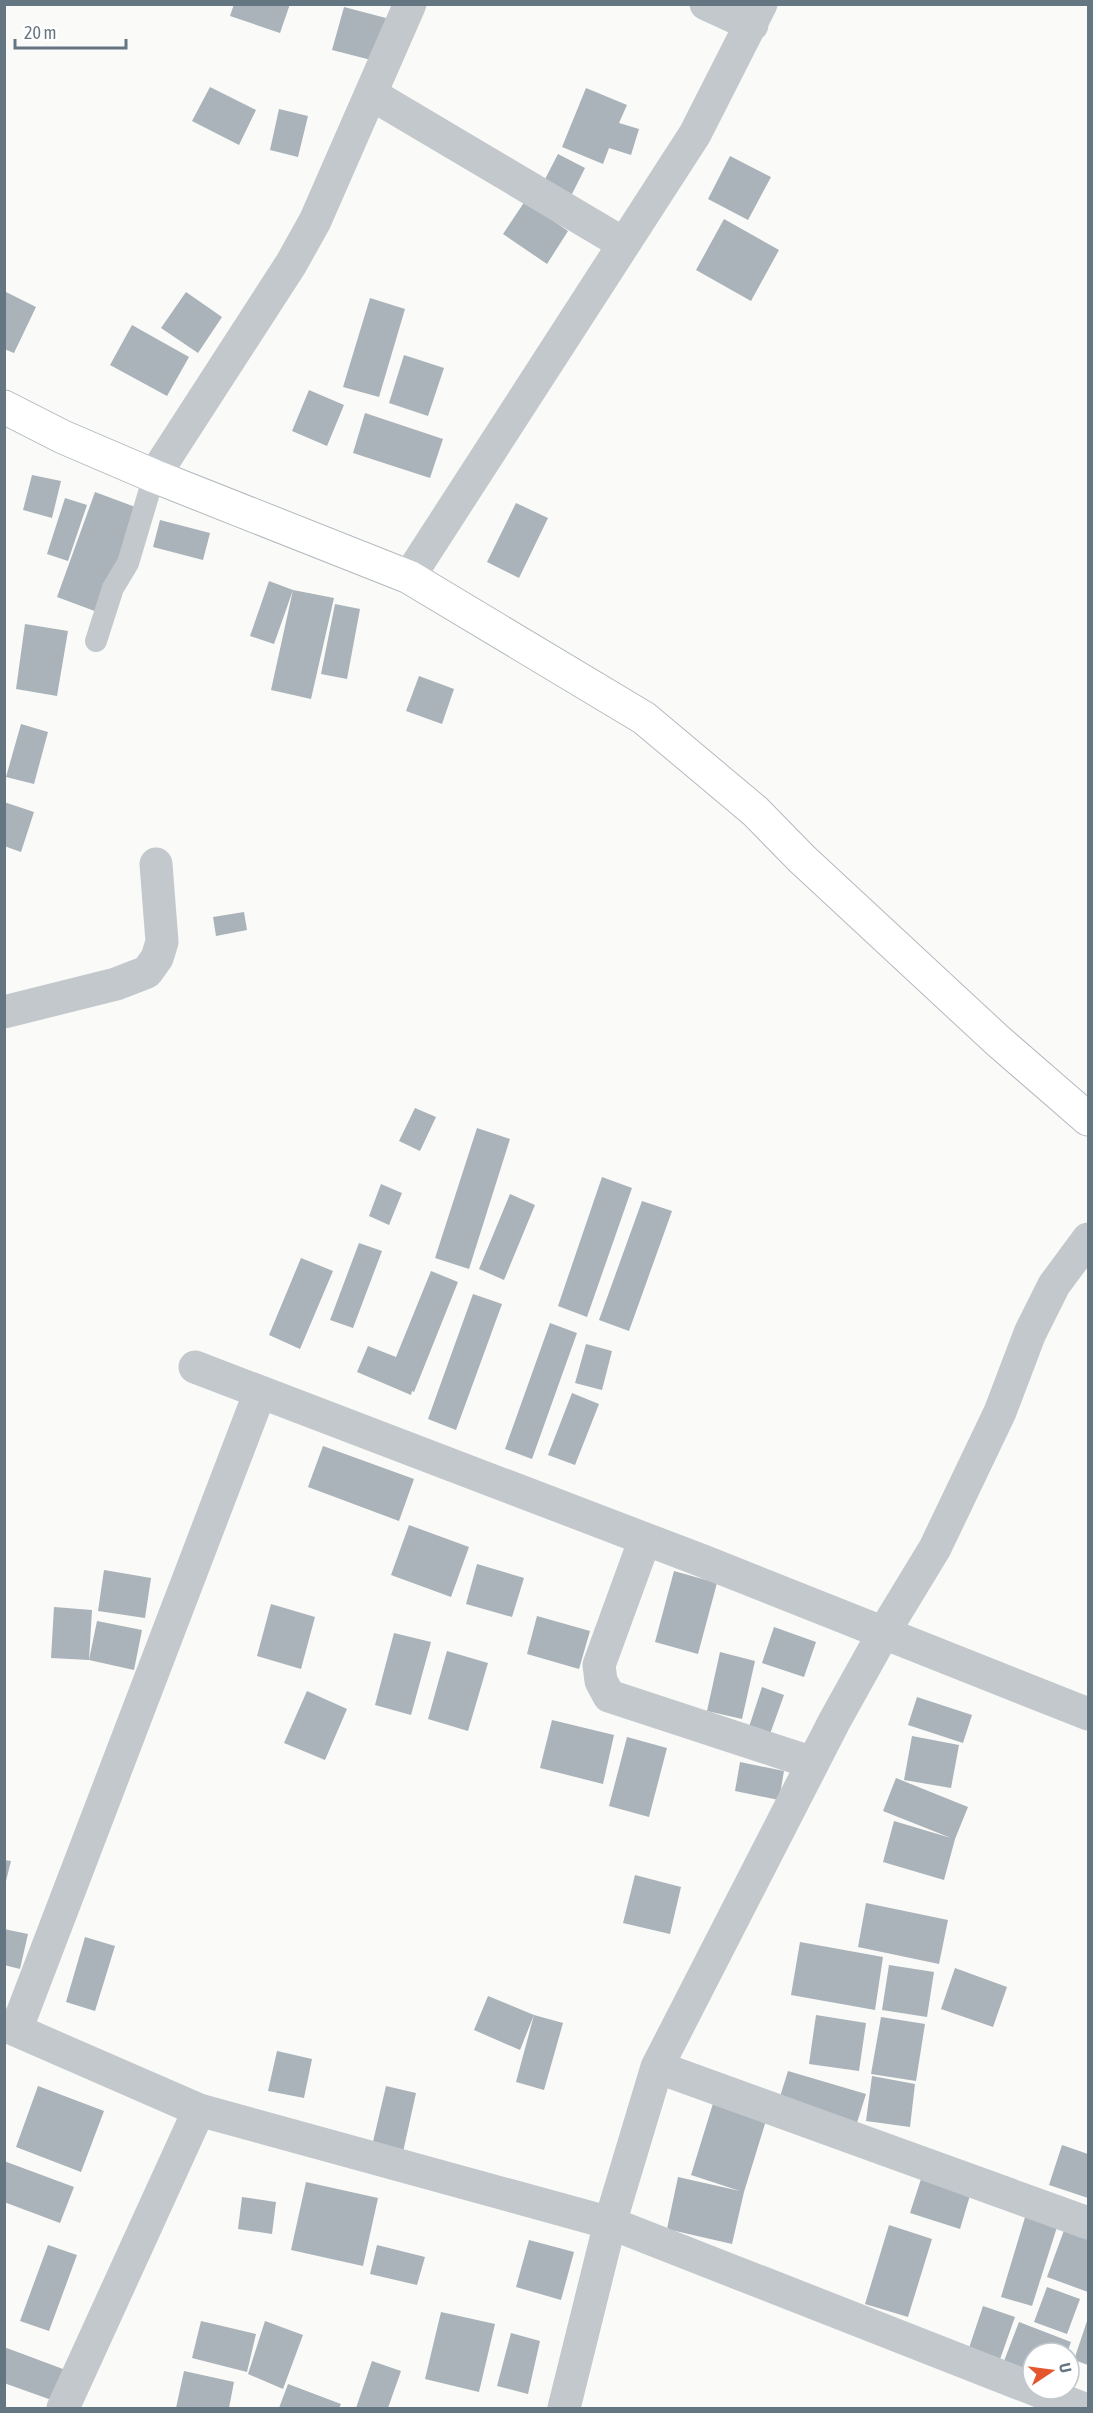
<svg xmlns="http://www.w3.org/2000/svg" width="1093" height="2413" viewBox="0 0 1093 2413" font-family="'Asap Condensed',sans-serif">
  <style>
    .building { fill: #aab3b9 }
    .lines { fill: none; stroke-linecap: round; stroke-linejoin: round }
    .secondary-casing { stroke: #b3babf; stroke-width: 35 }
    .lane { stroke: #c3c8cc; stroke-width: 22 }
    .street { stroke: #c3c8cc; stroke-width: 33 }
    .secondary { stroke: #fff; stroke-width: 33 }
  </style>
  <rect width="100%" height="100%" fill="#fafaf8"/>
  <path class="building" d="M 234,4 L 290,4 L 280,33 L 230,16 Z
    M 344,7 L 386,18 L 375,61 L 332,50 Z
    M 210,87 L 256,110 L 239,145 L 192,121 Z
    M 586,88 L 627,105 L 619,123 L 639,129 L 631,155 L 609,148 L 603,164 L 562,147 Z
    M 279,109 L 308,116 L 298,157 L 270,150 Z
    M 558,154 L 585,168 L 570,198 L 543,183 Z
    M 730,156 L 771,177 L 748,220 L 708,199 Z
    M 525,201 L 568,231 L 547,264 L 503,234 Z
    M 724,219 L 779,250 L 751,301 L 696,270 Z
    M 6,292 L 36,307 L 14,353 L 4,349 Z
    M 186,292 L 222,317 L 198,353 L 161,328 Z
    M 370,298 L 405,309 L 379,397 L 343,387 Z
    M 132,325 L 189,357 L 167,396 L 110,365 Z
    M 404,355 L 444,368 L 428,416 L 389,403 Z
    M 309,390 L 344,405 L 327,446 L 292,431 Z
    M 365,413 L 443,439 L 430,478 L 353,453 Z
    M 32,475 L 61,481 L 52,518 L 23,510 Z
    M 95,492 L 138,508 L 100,613 L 57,597 Z
    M 65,498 L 87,505 L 68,561 L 47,554 Z
    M 516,503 L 548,518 L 519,578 L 487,562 Z
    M 160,520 L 210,533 L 203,560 L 153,547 Z
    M 269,581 L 293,590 L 334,598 L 311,699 L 271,690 L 293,590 L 274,644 L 250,636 Z
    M 335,604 L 360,609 L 347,679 L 321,674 Z
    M 25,624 L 68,631 L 57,696 L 16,689 Z
    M 419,676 L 454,689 L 442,724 L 406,711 Z
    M 21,724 L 48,732 L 34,784 L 6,777 Z
    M 4,802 L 34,812 L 21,852 L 4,846 Z
    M 244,912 L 247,930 L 216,936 L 213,917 Z
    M 415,1108 L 436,1117 L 420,1151 L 399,1141 Z
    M 477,1128 L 510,1139 L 469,1269 L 435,1258 Z
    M 602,1177 L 632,1188 L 587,1317 L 558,1306 Z
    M 381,1184 L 402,1193 L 389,1225 L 369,1216 Z
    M 510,1194 L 535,1205 L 504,1280 L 479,1269 Z
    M 642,1201 L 672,1211 L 629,1331 L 599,1320 Z
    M 359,1243 L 382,1251 L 353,1328 L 330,1320 Z
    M 301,1258 L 333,1271 L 300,1349 L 269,1335 Z
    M 431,1271 L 458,1282 L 414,1392 L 412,1391 L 411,1395 L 357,1372 L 368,1346 L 396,1357 Z
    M 473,1294 L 502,1304 L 456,1430 L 428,1419 Z
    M 550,1323 L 577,1333 L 532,1459 L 505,1449 Z
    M 586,1344 L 612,1351 L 602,1390 L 575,1383 Z
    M 572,1393 L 599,1404 L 575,1465 L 548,1455 Z
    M 323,1446 L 414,1479 L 399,1521 L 308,1487 Z
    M 409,1525 L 469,1547 L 451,1597 L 391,1575 Z
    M 477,1564 L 524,1578 L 512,1617 L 466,1604 Z
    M 104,1570 L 151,1578 L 145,1618 L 98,1611 Z
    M 674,1571 L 717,1583 L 698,1654 L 655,1642 Z
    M 271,1604 L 315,1617 L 301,1669 L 257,1656 Z
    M 54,1607 L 92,1610 L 89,1660 L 97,1621 L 142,1630 L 134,1670 L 89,1660 L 51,1658 Z
    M 537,1616 L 590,1631 L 579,1669 L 527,1654 Z
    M 774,1627 L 816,1642 L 804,1677 L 762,1663 Z
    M 394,1633 L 431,1642 L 411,1715 L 375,1705 Z
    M 447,1651 L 488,1663 L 468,1731 L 428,1719 Z
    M 720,1652 L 755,1661 L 742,1719 L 707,1711 Z
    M 762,1687 L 784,1695 L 770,1734 L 749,1727 Z
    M 307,1691 L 347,1709 L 325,1760 L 284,1743 Z
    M 917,1697 L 972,1715 L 963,1743 L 908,1725 Z
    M 552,1720 L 614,1735 L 603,1784 L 540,1768 Z
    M 912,1736 L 959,1745 L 951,1788 L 904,1780 Z
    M 627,1737 L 667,1748 L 649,1817 L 609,1806 Z
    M 740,1762 L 784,1771 L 779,1800 L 735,1791 Z
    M 896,1778 L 968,1807 L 955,1839 L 944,1880 L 883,1862 L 894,1821 L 951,1838 L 883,1811 Z
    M 4,1860 L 11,1861 L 5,1885 L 4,1885 Z
    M 635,1875 L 681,1887 L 670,1934 L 623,1923 Z
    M 866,1903 L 948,1920 L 939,1964 L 858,1947 Z
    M 4,1929 L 28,1934 L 20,1969 L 4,1965 Z
    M 85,1937 L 115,1946 L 95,2011 L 66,2002 Z
    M 800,1942 L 883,1957 L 875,2010 L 791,1995 Z
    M 889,1965 L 934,1972 L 927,2017 L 882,2010 Z
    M 955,1968 L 1007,1987 L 993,2027 L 941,2009 Z
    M 488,1996 L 534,2015 L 520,2050 L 474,2030 Z
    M 534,2015 L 563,2023 L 544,2090 L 516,2082 Z
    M 816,2015 L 866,2023 L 859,2071 L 809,2064 Z
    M 881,2017 L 925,2024 L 916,2081 L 871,2074 Z
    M 277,2051 L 312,2059 L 304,2098 L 268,2091 Z
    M 788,2071 L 866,2094 L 856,2126 L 778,2103 Z
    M 872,2076 L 915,2084 L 910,2127 L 866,2121 Z
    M 38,2086 L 104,2111 L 81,2172 L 16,2147 Z
    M 386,2086 L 416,2093 L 403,2152 L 372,2146 Z
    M 715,2097 L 768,2114 L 744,2192 L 732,2244 L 667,2229 L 678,2177 L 740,2191 L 691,2175 Z
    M 1062,2145 L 1088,2154 L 1088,2198 L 1049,2185 Z
    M 4,2161 L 74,2187 L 60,2223 L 4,2202 Z
    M 922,2176 L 971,2192 L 960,2229 L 910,2213 Z
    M 306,2182 L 378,2198 L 363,2266 L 291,2250 Z
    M 242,2197 L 276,2202 L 272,2234 L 238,2229 Z
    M 1026,2214 L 1058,2224 L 1032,2306 L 1001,2297 Z
    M 1067,2222 L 1088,2230 L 1088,2292 L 1047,2277 Z
    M 889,2225 L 932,2239 L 908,2317 L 865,2304 Z
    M 529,2240 L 574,2252 L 561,2300 L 516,2287 Z
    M 48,2245 L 77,2255 L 49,2331 L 20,2321 Z
    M 377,2245 L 425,2257 L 417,2285 L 370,2274 Z
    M 1047,2287 L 1080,2299 L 1067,2334 L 1034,2322 Z
    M 983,2306 L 1015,2317 L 998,2365 L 967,2354 Z
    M 441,2312 L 495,2324 L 479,2392 L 425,2379 Z
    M 1088,2318 L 1088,2365 L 1074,2360 Z
    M 201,2321 L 256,2334 L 247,2372 L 192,2358 Z
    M 265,2321 L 303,2335 L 283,2389 L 248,2374 Z
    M 1019,2322 L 1071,2342 L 1067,2353 L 1033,2353 L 1033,2381 L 1001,2369 Z
    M 511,2333 L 540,2341 L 528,2394 L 497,2386 Z
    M 4,2347 L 71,2372 L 60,2403 L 4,2383 Z
    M 372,2361 L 401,2371 L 388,2408 L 356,2408 Z
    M 184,2371 L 234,2382 L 229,2408 L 176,2408 Z
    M 288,2384 L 341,2404 L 339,2408 L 279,2408 Z"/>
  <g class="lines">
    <g class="secondary-casing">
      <path id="secondary" d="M 4,407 L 63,437 L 154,476 L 409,577 L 644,718 L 755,811 L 802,859 L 997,1040 L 1088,1119"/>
    </g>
    <path class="lane" d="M 96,641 L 113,588 L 128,563 L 154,476"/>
    <path class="street" d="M 706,4 L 752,25
      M 371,94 L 624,244
      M 154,476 L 291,264 L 315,221 L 410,4
      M 409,577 L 695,134 L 761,4
      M 4,1012 L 116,984 L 147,972 L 157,958 L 162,942 L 156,864
      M 195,1367 L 703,1561 L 1088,1714
      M 645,1539 L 599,1665 L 601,1681 L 609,1696 L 813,1763
      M 4,2025 L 199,2110 L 610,2223 L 1082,2408
      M 16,2030 L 260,1392
      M 657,2067 L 1088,2223
      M 63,2408 L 199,2110
      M 564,2408 L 610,2223 L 657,2067 L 835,1720 L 884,1632 L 935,1548 L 1000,1412 L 1030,1333 L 1054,1285 L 1088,1239"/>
    <use href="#secondary" class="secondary"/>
  </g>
  <rect width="1093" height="2413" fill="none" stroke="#657683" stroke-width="12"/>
  <g transform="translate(1051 2371) rotate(77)"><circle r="28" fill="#ffffff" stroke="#c1c8cd" stroke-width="1.5"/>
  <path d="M0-4.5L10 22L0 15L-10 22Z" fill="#e4572e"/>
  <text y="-9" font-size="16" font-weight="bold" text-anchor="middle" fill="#657683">U</text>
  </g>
  <path d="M15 39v9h111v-9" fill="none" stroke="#657683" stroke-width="3"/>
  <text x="24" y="39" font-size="18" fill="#657683" stroke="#ffffff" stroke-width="4.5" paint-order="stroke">20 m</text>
</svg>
